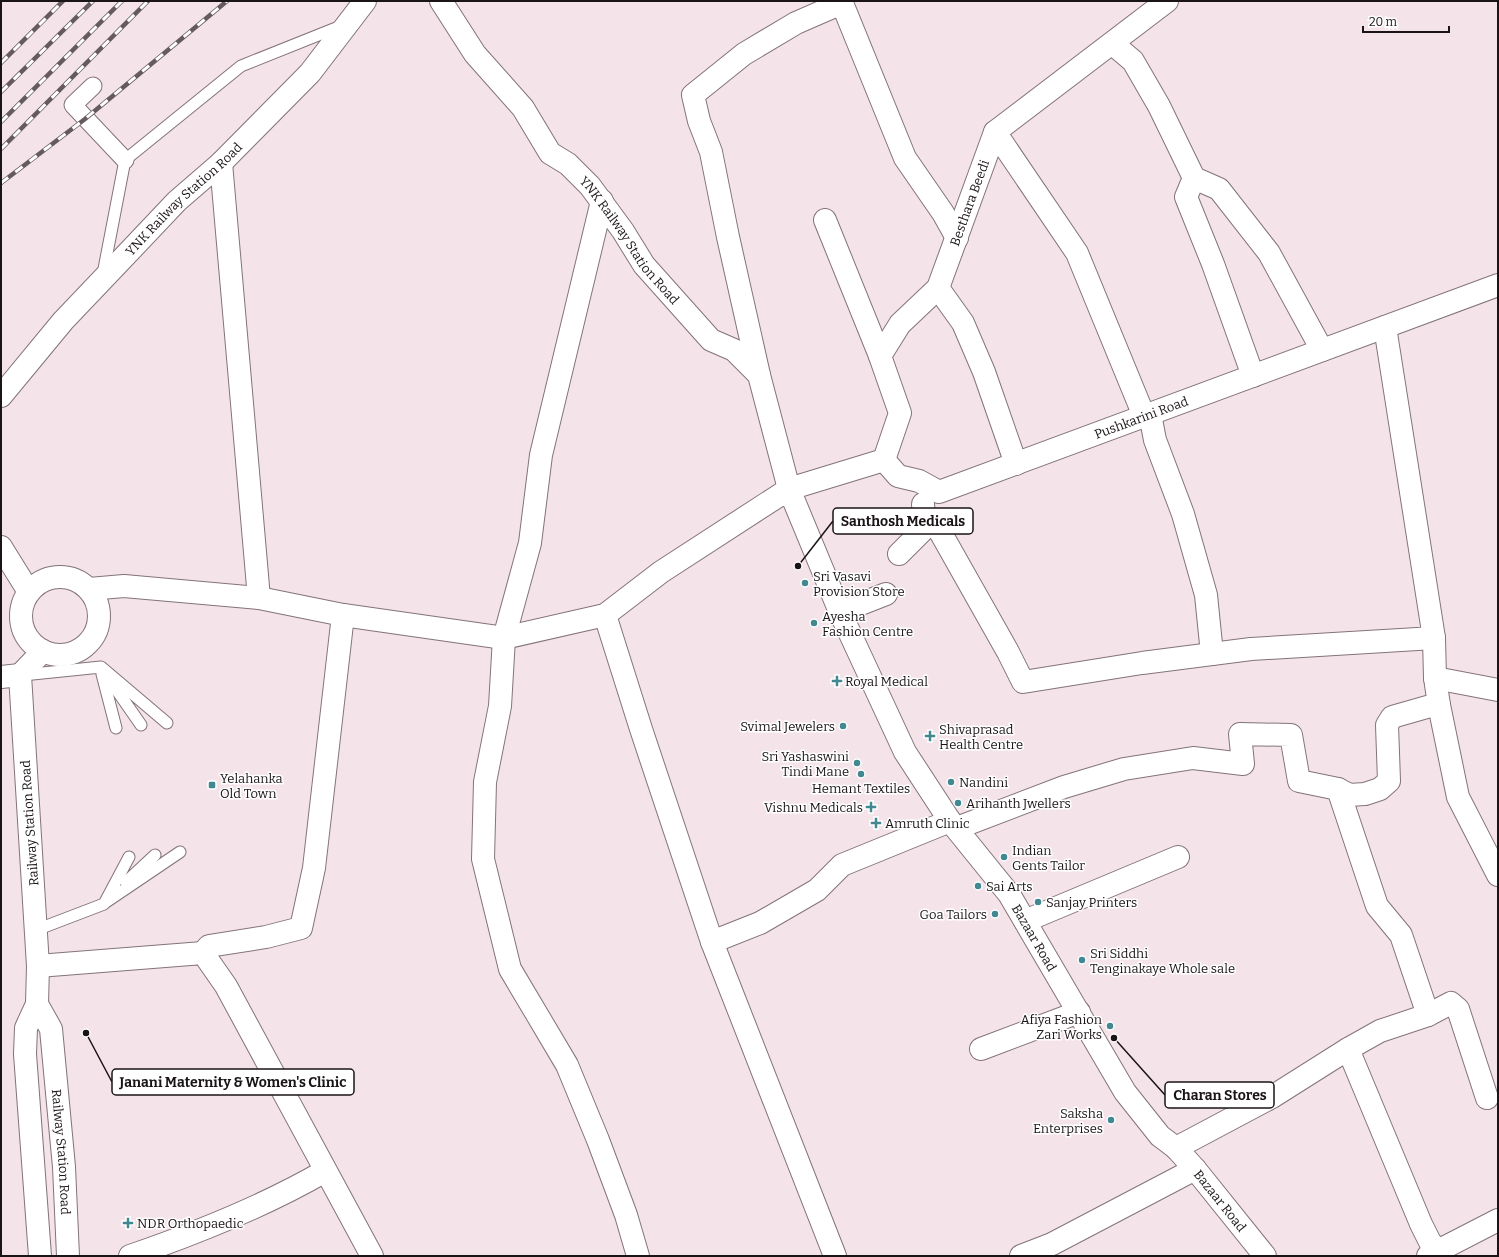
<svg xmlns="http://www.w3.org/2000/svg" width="1499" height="1257" viewBox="0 0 1499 1257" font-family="Bitter,serif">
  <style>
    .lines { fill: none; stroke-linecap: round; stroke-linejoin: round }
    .service-casing { stroke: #83737a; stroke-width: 13 }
    .pedestrian-casing { stroke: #83737a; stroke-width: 19 }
    .minor-casing { stroke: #83737a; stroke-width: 24 }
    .tertiary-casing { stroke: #83737a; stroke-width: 24 }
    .service { stroke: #fff; stroke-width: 11 }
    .pedestrian { stroke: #fff; stroke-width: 17 }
    .minor { stroke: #fff; stroke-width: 22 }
    .tertiary { stroke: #fff; stroke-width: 22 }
    .rail-casing { stroke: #655b5f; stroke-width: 4.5 }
    .rail { stroke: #fff; stroke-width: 3; stroke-dasharray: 9; stroke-linecap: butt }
    .poi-dot { fill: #418891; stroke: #fff; stroke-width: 1.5 }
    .labels { text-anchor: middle; stroke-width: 3; stroke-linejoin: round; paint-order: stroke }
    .street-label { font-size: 13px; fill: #1a1417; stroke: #fff }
    .poi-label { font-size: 13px; fill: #1a1417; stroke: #fff; text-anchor: start }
    .leader { fill: none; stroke: #1a1417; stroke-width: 1.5 }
    .callout-dot { fill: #1a1417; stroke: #fff; stroke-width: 1.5 }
    .callout { fill: #fff; stroke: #1a1417; stroke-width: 1.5 }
    .callout-label { font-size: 14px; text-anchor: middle; font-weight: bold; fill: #1a1417 }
  </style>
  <rect width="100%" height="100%" fill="#f5e3ea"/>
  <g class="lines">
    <g class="service-casing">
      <path id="service" d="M 103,274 L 125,160 L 241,66 L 341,26
        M 102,674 L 116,728
        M 23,675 L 101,667 L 167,723
        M 109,679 L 141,725
        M 126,882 L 155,855
        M 106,902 L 180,852
        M 36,930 L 104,904 L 129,857"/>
    </g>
    <g class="pedestrian-casing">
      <path id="pedestrian" d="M 93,86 L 73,105 L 125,160"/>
    </g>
    <g class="minor-casing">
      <g id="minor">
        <path id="s1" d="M 441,1 L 475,54 L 523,108 L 550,153 L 568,164 L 590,186 L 623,231 L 644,265 L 711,340 L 734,350 L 759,375 L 789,489 L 884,460 L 898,476 L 919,481 L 939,492 L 1498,285"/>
        <path d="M 1113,44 L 1133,61 L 1159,106 L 1194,178 L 1219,189 L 1269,253 L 1322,350"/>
        <path d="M 995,132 L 1077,253 L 1144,416"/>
        <path d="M 221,163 L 259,598"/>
        <path d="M 1194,178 L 1186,197 L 1213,264 L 1253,376"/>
        <path d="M 602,201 L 541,455 L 530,543 L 504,638 L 500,706 L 485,782 L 483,859 L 510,969 L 567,1065 L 598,1140 L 626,1215 L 638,1256"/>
        <path d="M 825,220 L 880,356"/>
        <path d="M 938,288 L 963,323 L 984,372 L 1016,464"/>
        <path d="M 759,375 L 728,237 L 711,152 L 699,121 L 693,95 L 744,54 L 796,23 L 842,3 L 905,158 L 943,213 L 957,238"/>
        <path id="s2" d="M 1,396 L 63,321 L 123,258 L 177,201 L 221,163 L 310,73 L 365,1"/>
        <path d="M 1150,414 L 1155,440 L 1183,514 L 1206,595 L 1212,654"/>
        <path id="s3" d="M 884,460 L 900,413 L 880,356 L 900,324 L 938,288 L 995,132 L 1167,1"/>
        <path d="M 925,516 L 938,528 L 1008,652 L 1023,682 L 1142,663 L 1251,649 L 1434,638 L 1385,327"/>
        <path d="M 1,547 L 29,592"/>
        <path d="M 899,554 L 925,528 L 923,504"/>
        <path d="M 840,612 L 886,594"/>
        <path d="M 605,615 L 641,729 L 712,942 L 760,923 L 817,890 L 842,865 L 950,821"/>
        <path d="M 1,677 L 20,675"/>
        <path d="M 1435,678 L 1498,690"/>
        <path d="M 1439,705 L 1458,797 L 1498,875"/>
        <path d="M 957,828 L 1064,787 L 1124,769 L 1193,758 L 1243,764 L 1240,734 L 1291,735 L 1299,781 L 1338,789 L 1349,795 L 1365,794 L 1380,789 L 1389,781 L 1387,725 L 1392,717 L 1434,705 L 1439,705 L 1435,678 L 1434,638"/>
        <path d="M 1025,921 L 1178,857"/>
        <path d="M 712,942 L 835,1256"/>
        <path d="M 203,953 L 209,946 L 266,937 L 301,928 L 314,868 L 343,615"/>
        <path d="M 38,966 L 203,953 L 226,986 L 372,1256"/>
        <path d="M 1428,1015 L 1451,1003 L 1458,1009 L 1487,1098"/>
        <path d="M 981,1049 L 1079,1012"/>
        <path d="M 1348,1049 L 1421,1224 L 1430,1242 L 1438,1250"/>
        <path d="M 1176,1148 L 1272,1097 L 1348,1049 L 1380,1031 L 1428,1015 L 1401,935 L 1377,906 L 1338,789"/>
        <path d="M 130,1256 C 197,1233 263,1207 325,1171"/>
        <path d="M 1021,1256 L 1052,1244 L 1195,1169"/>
        <path d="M 1428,1256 L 1498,1220"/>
      </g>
    </g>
    <g class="tertiary-casing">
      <g id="tertiary">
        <circle cx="60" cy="616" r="39"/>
        <path id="s4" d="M 89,589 L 124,586 L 259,598 L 343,615 L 504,638 L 605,615 L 661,572 L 789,489 L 840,612 L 905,752 L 950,821 L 1009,894 L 1125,1092 L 1160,1136 L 1176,1148 L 1195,1169 L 1265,1256"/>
        <path id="s5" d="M 37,1004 L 51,1029 L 64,1167 L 68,1256"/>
        <path d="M 40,1256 L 25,1054 L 26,1028 L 37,1004 L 38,966 L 20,675 L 43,651"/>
      </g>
    </g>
    <use href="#service" class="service"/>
    <use href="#pedestrian" class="pedestrian"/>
    <use href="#minor" class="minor"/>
    <use href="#tertiary" class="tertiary"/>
    <g class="rail-casing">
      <path id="rail" d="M 1,63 L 63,1
        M 1,92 L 93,1
        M 1,122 L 122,1
        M 1,149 L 148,1
        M 1,183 L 85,119 L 227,1"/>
    </g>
    <use href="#rail" class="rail"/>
  </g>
  <g class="poi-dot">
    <circle cx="805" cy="583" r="4"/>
    <circle cx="814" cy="623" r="4"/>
    <path d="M835 675h4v4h4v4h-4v4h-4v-4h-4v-4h4z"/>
    <circle cx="843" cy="726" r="4"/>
    <path d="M928 730h4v4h4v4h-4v4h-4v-4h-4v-4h4z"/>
    <circle cx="857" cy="763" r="4"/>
    <circle cx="861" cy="774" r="4"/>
    <circle cx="951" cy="782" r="4"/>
    <rect x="208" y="781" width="8" height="8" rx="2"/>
    <circle cx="958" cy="803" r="4"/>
    <path d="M869 801h4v4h4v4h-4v4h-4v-4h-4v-4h4z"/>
    <path d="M874 817h4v4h4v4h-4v4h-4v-4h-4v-4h4z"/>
    <circle cx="1004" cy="857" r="4"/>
    <circle cx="978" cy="886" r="4"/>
    <circle cx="1038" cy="902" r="4"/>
    <circle cx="995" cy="914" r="4"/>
    <circle cx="1082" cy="960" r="4"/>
    <circle cx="1110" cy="1026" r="4"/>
    <circle cx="1111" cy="1120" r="4"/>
    <path d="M126 1217h4v4h4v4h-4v4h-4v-4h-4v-4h4z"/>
  </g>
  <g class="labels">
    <g class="street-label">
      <text dy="5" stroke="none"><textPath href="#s2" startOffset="269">YNK Railway Station Road</textPath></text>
      <text dy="5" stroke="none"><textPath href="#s3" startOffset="291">Besthara Beedi</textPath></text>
      <text dy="5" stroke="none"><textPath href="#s1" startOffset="307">YNK Railway Station Road</textPath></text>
      <text dy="5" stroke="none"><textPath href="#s1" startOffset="995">Pushkarini Road</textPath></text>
      <text transform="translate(29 823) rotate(-94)" y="5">Railway Station Road</text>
      <text dy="5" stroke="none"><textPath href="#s4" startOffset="1260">Bazaar Road</textPath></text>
      <text dy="5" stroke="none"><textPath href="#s5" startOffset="152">Railway Station Road</textPath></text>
      <text dy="5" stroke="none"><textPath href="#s4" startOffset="1584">Bazaar Road</textPath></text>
    </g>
    <g class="poi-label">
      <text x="813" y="581">Sri Vasavi<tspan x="813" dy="15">Provision Store</tspan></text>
      <text x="822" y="621">Ayesha<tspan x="822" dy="15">Fashion Centre</tspan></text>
      <text x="845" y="686">Royal Medical</text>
      <text x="835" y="731" text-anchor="end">Svimal Jewelers</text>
      <text x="939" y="734">Shivaprasad<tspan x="939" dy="15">Health Centre</tspan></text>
      <text x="849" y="761" text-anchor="end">Sri Yashaswini<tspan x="849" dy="15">Tindi Mane</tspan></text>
      <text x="220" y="783">Yelahanka<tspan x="220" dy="15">Old Town</tspan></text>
      <text x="959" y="787">Nandini</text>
      <text x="861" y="793" text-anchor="middle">Hemant Textiles</text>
      <text x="966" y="808">Arihanth Jwellers</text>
      <text x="863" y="812" text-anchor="end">Vishnu Medicals</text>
      <text x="885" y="828">Amruth Clinic</text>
      <text x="1012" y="855">Indian<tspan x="1012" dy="15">Gents Tailor</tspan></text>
      <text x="986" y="891">Sai Arts</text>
      <text x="1046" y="907">Sanjay Printers</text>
      <text x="987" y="919" text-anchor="end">Goa Tailors</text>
      <text x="1090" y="958">Sri Siddhi<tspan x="1090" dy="15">Tenginakaye Whole sale</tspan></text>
      <text x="1102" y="1024" text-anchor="end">Afiya Fashion<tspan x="1102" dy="15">Zari Works</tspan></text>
      <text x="1103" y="1118" text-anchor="end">Saksha<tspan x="1103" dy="15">Enterprises</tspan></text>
      <text x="137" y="1228">NDR Orthopaedic</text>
    </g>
  </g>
  <path class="leader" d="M798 566L833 521M86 1033L112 1082M1114 1038L1165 1095"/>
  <g class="callout-dot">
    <circle cx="798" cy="566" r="4"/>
    <circle cx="86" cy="1033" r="4"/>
    <circle cx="1114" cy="1038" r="4"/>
  </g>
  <g class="callout">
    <rect x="833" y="508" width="140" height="26" rx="4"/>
    <rect x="112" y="1069" width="242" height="26" rx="4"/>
    <rect x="1165" y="1082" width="109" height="26" rx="4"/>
  </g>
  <g class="callout-label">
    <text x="903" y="526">Santhosh Medicals</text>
    <text x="233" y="1087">Janani Maternity &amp; Women's Clinic</text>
    <text x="1220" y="1100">Charan Stores</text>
  </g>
  <rect width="1499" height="1257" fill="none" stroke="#1a1417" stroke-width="4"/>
  <path d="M1363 26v6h86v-6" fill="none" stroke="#1a1417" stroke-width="2"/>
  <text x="1369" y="26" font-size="12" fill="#1a1417" stroke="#ffffff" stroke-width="3" paint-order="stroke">20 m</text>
</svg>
